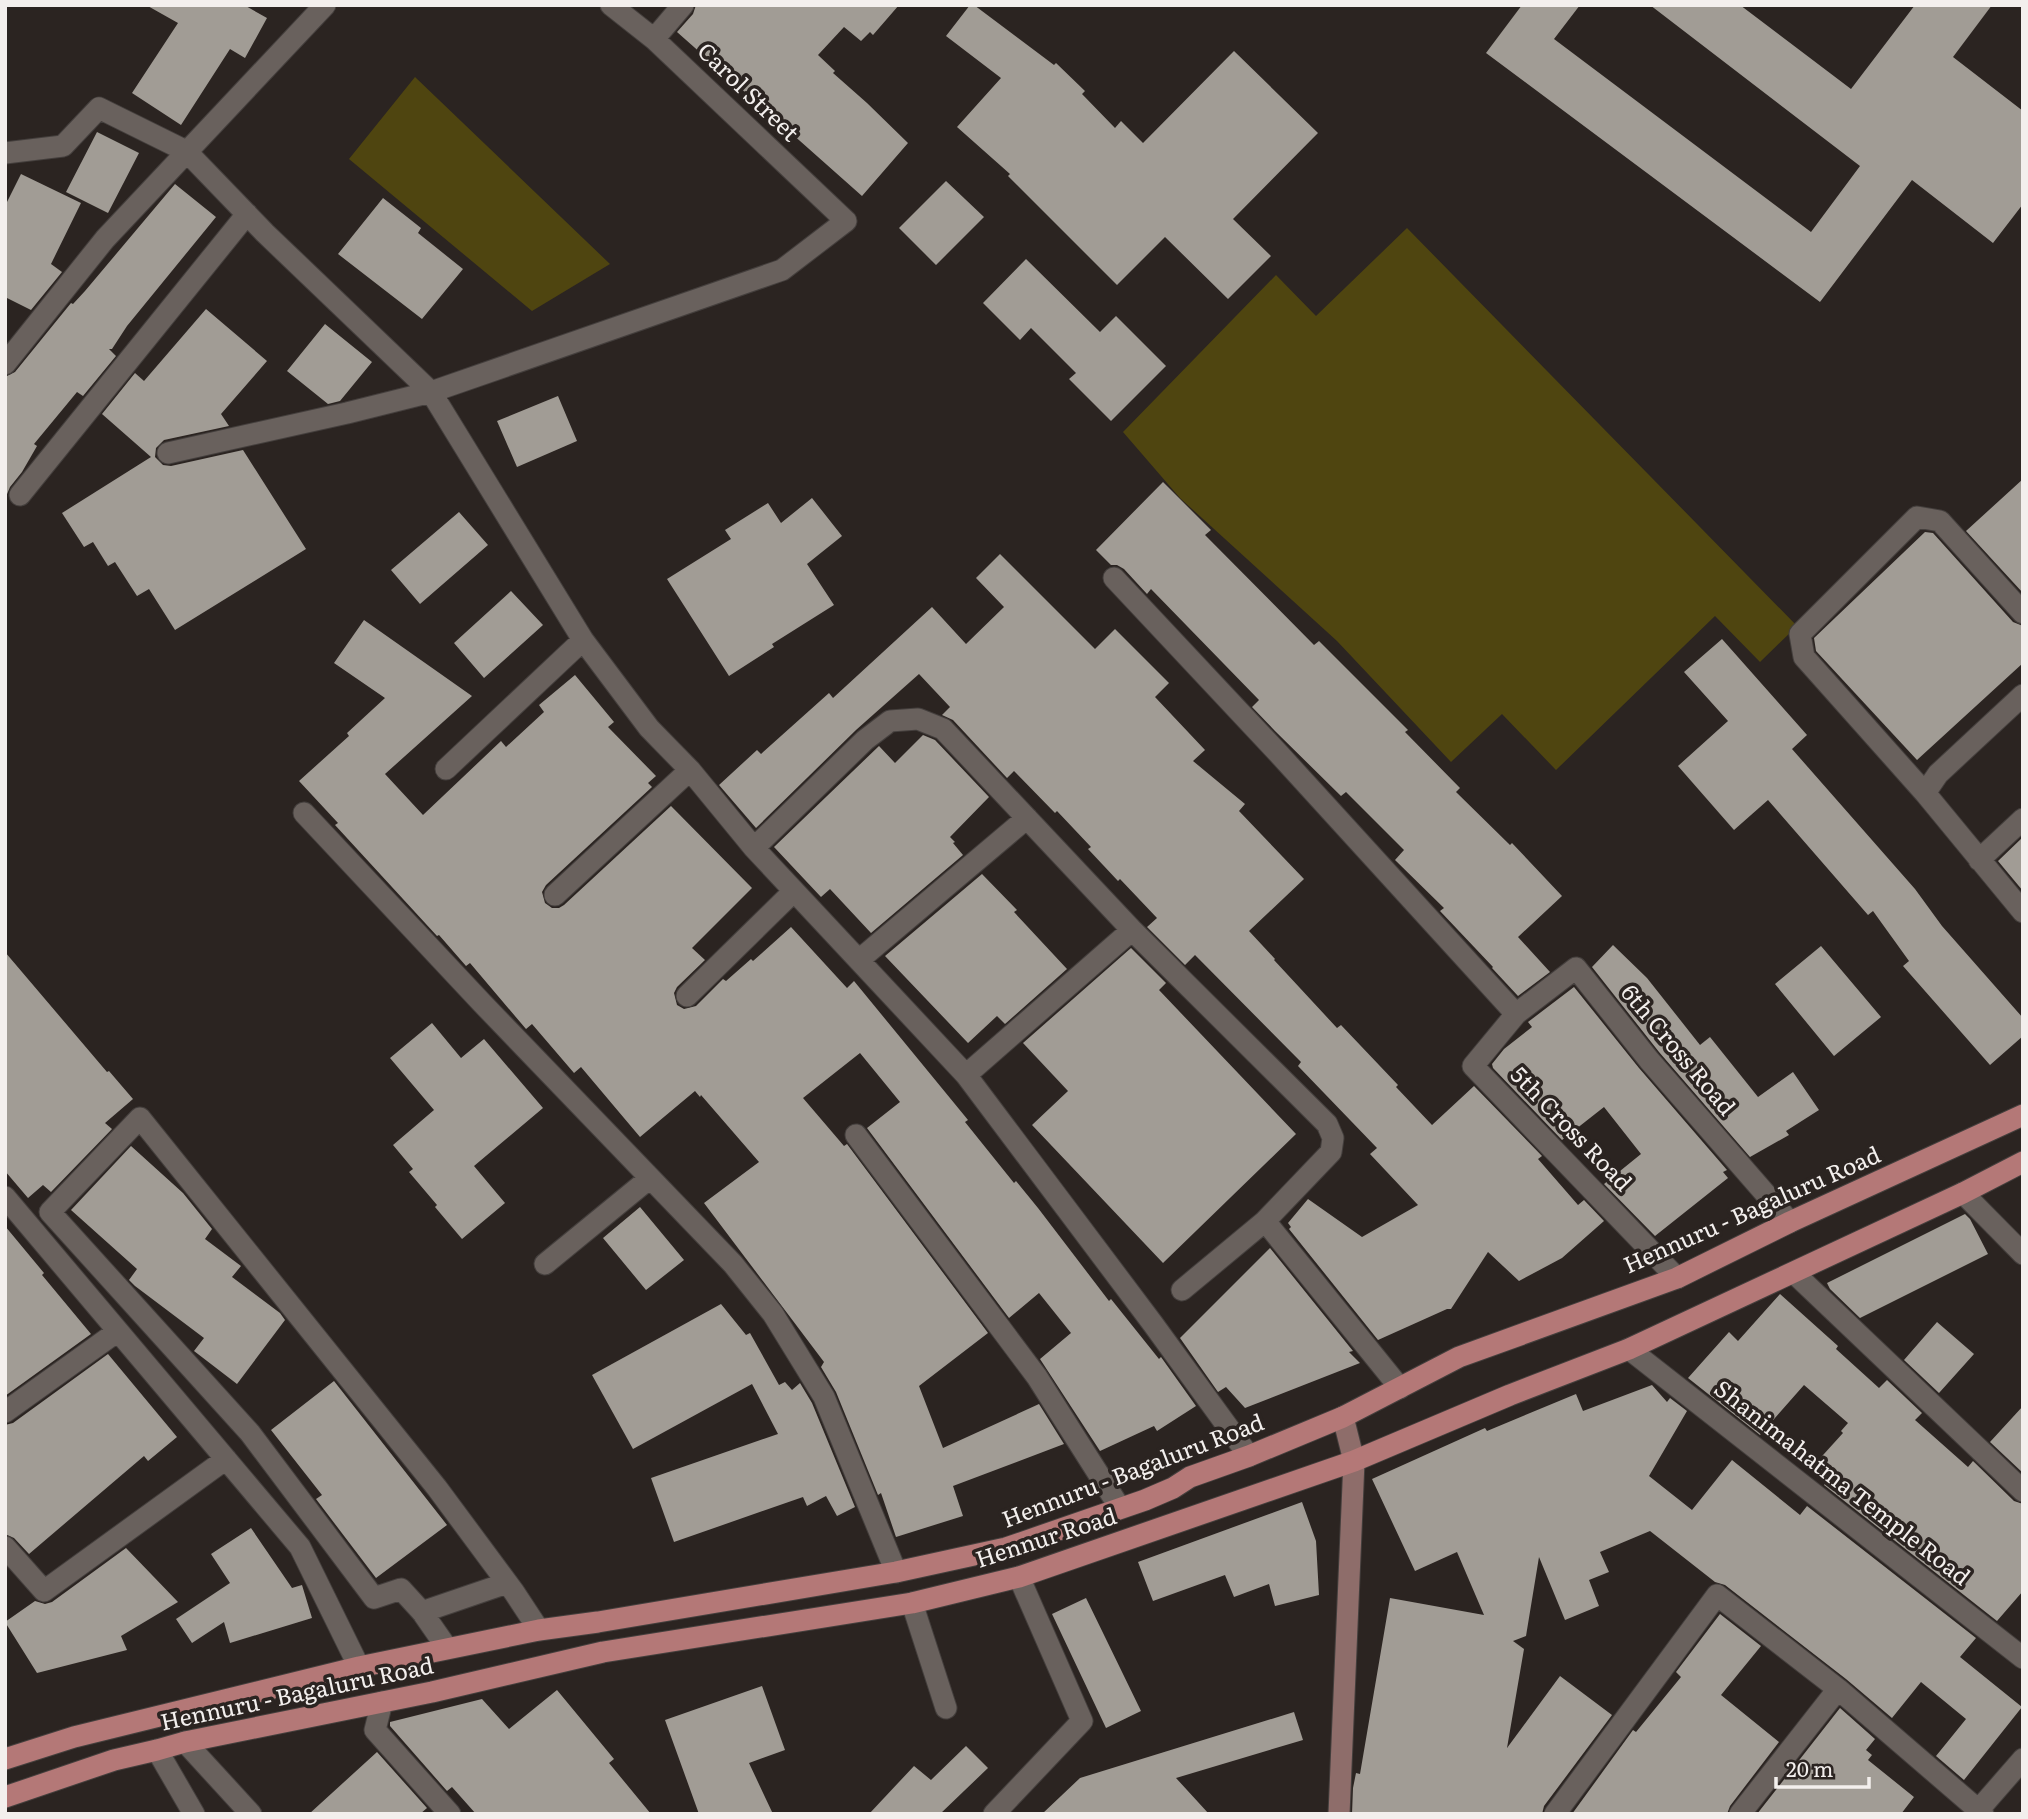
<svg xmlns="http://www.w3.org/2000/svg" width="2028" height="1819" viewBox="0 0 2028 1819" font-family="Literata,serif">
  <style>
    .green { fill: #4f4510 }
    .building { fill: #a19c95 }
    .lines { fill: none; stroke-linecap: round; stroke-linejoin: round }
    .street-casing { stroke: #443f3d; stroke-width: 23 }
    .secondary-casing { stroke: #443f3d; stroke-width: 23 }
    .primary-casing { stroke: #443f3d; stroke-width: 23 }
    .street { stroke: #69615d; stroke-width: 21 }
    .secondary { stroke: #8e6d6a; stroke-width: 21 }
    .primary { stroke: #b47877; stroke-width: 21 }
    .labels { text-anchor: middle; stroke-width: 7; stroke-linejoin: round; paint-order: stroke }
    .street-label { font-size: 23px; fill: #f3efed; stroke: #2b2421 }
  </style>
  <rect width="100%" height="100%" fill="#2b2421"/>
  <path class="green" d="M 415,77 L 610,264 L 532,311 L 349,159 Z
    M 1407,228 L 1797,626 L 1760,662 L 1715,616 L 1556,770 L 1502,714 L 1451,762 L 1337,641 L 1180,498 L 1123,432 L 1276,275 L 1316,316 Z"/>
  <path class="building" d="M 146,5 L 244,5 L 267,18 L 245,58 L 230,49 L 181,125 L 132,93 L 178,23 Z
    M 696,5 L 899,5 L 873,35 L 870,32 L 861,41 L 844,27 L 818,55 L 835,71 L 833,73 L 867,103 L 908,143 L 862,196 L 677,32 L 693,14 Z
    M 970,5 L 974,5 L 1054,65 L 1056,63 L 1085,91 L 1082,94 L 1115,128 L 1121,121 L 1143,143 L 1234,51 L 1318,133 L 1233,219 L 1271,256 L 1228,299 L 1165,237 L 1117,285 L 1008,176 L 1010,174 L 957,127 L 1001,78 L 946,36 Z
    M 1522,5 L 1580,5 L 1554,39 L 1811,232 L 1860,166 L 1650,5 L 1740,5 L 1851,89 L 1915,5 L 1992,5 L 1953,57 L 2023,111 L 2023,204 L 1993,243 L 1912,180 L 1820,302 L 1486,53 Z
    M 97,132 L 139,153 L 108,213 L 66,192 Z
    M 21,174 L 81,203 L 51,264 L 62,272 L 31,310 L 5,297 L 5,206 Z
    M 946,181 L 984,217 L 936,265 L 899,228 Z
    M 175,184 L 216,217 L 127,326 L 112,349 L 109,349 L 116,356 L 83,396 L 77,392 L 34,444 L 37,446 L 22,472 L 10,487 L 5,499 L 5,377 L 15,372 L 71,303 L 73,304 L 85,291 Z
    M 383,198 L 421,228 L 418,233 L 463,269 L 422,319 L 338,254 Z
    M 1026,259 L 1100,332 L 1116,316 L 1166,366 L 1111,421 L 1069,379 L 1076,373 L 1031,328 L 1020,340 L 983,303 Z
    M 206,309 L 267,361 L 221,414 L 229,426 L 164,440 L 156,448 L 155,457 L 163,465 L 171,466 L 243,450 L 306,549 L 175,630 L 149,589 L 137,596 L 115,562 L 108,566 L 93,542 L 84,547 L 62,513 L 151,457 L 102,414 L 135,373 L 144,381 Z
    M 325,324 L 372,362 L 340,401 L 328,404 L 287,371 Z
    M 558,396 L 577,441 L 517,467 L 497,421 Z
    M 2023,479 L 2023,593 L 1966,531 Z
    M 1163,482 L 1211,530 L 1205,535 L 1314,645 L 1319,641 L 1408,730 L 1405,732 L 1460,788 L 1456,792 L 1510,845 L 1512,843 L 1562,896 L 1518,937 L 1550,972 L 1518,996 L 1492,968 L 1493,967 L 1440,911 L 1444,908 L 1395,860 L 1404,850 L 1346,792 L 1341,796 L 1275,731 L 1252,707 L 1259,700 L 1151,589 L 1147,594 L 1124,569 L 1117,565 L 1111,565 L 1096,550 Z
    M 812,498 L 842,536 L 807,564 L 834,605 L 772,644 L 774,647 L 729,676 L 667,579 L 731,539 L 725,530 L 768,503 L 781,523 Z
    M 459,512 L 488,545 L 420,604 L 391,570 Z
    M 1925,532 L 1933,533 L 2013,622 L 2023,626 L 2023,663 L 1917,760 L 1816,651 L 1814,638 Z
    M 1000,554 L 1095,649 L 1115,629 L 1169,683 L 1155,697 L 1205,750 L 1193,761 L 1245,804 L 1239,811 L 1304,879 L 1249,931 L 1275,959 L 1274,960 L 1337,1028 L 1341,1025 L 1398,1085 L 1396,1087 L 1432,1125 L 1474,1086 L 1542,1156 L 1538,1159 L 1578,1205 L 1584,1200 L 1604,1221 L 1562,1258 L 1519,1281 L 1488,1252 L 1451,1309 L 1447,1309 L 1378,1340 L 1289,1229 L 1291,1227 L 1288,1223 L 1308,1199 L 1362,1237 L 1418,1205 L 1370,1154 L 1377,1148 L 1298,1066 L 1301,1062 L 1195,955 L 1185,965 L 1147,927 L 1157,918 L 1120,879 L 1118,881 L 1088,849 L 1091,847 L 1057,811 L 1055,813 L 1014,771 L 1007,778 L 953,720 L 942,715 L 950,707 L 919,674 L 856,730 L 756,828 L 719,785 L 757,750 L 761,754 L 829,693 L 833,698 L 932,607 L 966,644 L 1004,607 L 976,578 Z
    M 511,591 L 543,625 L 484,678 L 454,643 Z
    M 364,620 L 472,696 L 385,774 L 423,815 L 501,741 L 506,747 L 544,712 L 539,705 L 575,675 L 614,722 L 608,727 L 656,776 L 648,783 L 652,787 L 546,885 L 542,892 L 545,903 L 552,908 L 559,908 L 564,905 L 671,806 L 752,888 L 692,948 L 705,960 L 677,987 L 674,993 L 677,1005 L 684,1009 L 696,1006 L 723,979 L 726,981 L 751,959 L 753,961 L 791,927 L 847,988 L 854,981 L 968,1120 L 965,1122 L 1014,1183 L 1016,1181 L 1038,1208 L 1109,1301 L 1111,1299 L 1159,1359 L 1161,1357 L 1196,1406 L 1157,1431 L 1154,1426 L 1100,1451 L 1040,1359 L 1071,1333 L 1039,1293 L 1009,1318 L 867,1128 L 900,1102 L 860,1053 L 803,1098 L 844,1146 L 847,1144 L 988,1333 L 919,1386 L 943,1448 L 1039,1404 L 1064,1444 L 953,1486 L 963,1516 L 896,1537 L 881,1493 L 878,1495 L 836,1392 L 821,1367 L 824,1362 L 704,1203 L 759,1162 L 701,1095 L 700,1097 L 695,1091 L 640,1137 L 581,1067 L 574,1073 L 532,1024 L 526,1029 L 470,963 L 466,966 L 439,935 L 437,936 L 335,825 L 338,823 L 299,781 L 349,736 L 347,733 L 385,698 L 334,663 Z
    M 1722,639 L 1807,735 L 1792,749 L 1915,889 L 1942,926 L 2023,1018 L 2023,1036 L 1990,1065 L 1903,966 L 1909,961 L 1873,911 L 1868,915 L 1768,800 L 1734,830 L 1678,766 L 1728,721 L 1684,672 Z
    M 923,735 L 935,740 L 989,797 L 950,837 L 955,842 L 953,843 L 963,855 L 871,933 L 830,889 L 821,897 L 774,847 L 879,746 L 895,763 Z
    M 2023,837 L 2023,891 L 1998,861 Z
    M 982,874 L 1017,910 L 1014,912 L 1067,969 L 1005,1024 L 997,1016 L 968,1043 L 885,956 Z
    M 1613,945 L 1647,978 L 1700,1045 L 1710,1037 L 1758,1097 L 1793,1072 L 1819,1110 L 1786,1131 L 1789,1135 L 1750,1157 L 1659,1052 L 1592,967 Z
    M 1821,946 L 1881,1017 L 1834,1056 L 1775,984 Z
    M 1131,948 L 1166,983 L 1159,990 L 1296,1134 L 1163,1263 L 1032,1125 L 1068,1091 L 1023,1043 Z
    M 5,952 L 107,1072 L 109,1071 L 133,1099 L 105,1123 L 112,1129 L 51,1192 L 43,1185 L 28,1198 L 5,1171 Z
    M 1574,987 L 1639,1068 L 1727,1170 L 1723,1172 L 1728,1178 L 1655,1236 L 1604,1184 L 1641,1154 L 1604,1107 L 1562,1140 L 1493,1068 L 1492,1064 L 1504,1049 L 1532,1027 L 1528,1022 Z
    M 432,1023 L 461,1058 L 484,1039 L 543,1108 L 474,1166 L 505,1203 L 462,1239 L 435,1207 L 437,1205 L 409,1172 L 413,1169 L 393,1145 L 434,1110 L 390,1058 Z
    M 131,1146 L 183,1193 L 212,1229 L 205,1239 L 241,1266 L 232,1277 L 280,1313 L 285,1320 L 237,1384 L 194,1351 L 204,1338 L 135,1286 L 129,1280 L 137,1269 L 71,1210 Z
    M 640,1207 L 684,1260 L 646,1290 L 603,1238 Z
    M 1965,1214 L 1970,1219 L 1988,1254 L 1860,1318 L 1830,1289 L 1827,1283 Z
    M 5,1226 L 44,1273 L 42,1275 L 91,1334 L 5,1396 Z
    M 1270,1248 L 1353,1351 L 1349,1352 L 1360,1363 L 1245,1408 L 1226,1387 L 1218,1392 L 1180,1338 Z
    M 1780,1294 L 1838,1346 L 1836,1349 L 1879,1388 L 1887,1380 L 1922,1413 L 1915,1420 L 1968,1467 L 1973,1461 L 2014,1501 L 2023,1504 L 2023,1591 L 1997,1621 L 1824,1485 L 1829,1478 L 1814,1465 L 1843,1433 L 1841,1431 L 1848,1423 L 1804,1385 L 1760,1435 L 1688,1378 L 1729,1332 L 1738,1341 Z
    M 721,1304 L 746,1335 L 750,1333 L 779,1385 L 785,1382 L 792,1390 L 800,1383 L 812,1403 L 855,1507 L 837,1516 L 826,1496 L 807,1506 L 803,1497 L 674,1542 L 651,1478 L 778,1434 L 752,1384 L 633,1449 L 592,1375 Z
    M 1937,1322 L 1974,1354 L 1939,1393 L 1904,1360 Z
    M 108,1354 L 177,1437 L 148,1461 L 144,1456 L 29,1554 L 14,1538 L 5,1534 L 5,1425 L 13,1423 Z
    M 334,1381 L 447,1525 L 376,1578 L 316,1499 L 322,1495 L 271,1430 Z
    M 1652,1385 L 1667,1402 L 1670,1398 L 1687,1411 L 1649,1476 L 1692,1510 L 1732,1460 L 1800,1515 L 1807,1506 L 1976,1638 L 1960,1657 L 2022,1707 L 1964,1780 L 1936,1756 L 1966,1719 L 1921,1682 L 1892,1718 L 1846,1679 L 1725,1585 L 1715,1582 L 1650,1531 L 1600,1552 L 1609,1572 L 1589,1580 L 1599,1606 L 1565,1620 L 1539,1557 L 1526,1636 L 1513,1641 L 1524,1649 L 1507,1748 L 1560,1676 L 1612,1715 L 1544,1806 L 1542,1814 L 1352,1814 L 1353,1788 L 1356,1773 L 1360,1774 L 1390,1598 L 1484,1615 L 1457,1552 L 1415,1571 L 1372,1479 L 1485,1428 L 1487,1431 L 1576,1394 L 1583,1411 Z
    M 2023,1406 L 2023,1473 L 1990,1442 Z
    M 1302,1502 L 1316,1541 L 1319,1595 L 1275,1606 L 1269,1584 L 1234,1597 L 1225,1575 L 1153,1601 L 1138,1562 Z
    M 251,1528 L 292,1588 L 302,1585 L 312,1618 L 230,1643 L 224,1622 L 192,1643 L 176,1619 L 230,1583 L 211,1554 Z
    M 126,1548 L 178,1602 L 121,1636 L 127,1650 L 37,1673 L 5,1622 L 35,1601 L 45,1604 L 52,1602 Z
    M 1086,1598 L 1141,1711 L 1106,1728 L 1052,1614 Z
    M 1720,1614 L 1761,1646 L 1721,1695 L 1779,1742 L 1730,1806 L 1727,1814 L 1572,1814 L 1633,1730 L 1636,1732 L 1681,1677 L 1676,1672 Z
    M 762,1686 L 785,1750 L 749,1763 L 773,1814 L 699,1814 L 665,1720 Z
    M 557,1690 L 614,1759 L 609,1763 L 651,1814 L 476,1814 L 452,1787 L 447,1791 L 390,1726 L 390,1722 L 482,1699 L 509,1729 Z
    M 1840,1708 L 1875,1739 L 1866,1750 L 1872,1755 L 1868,1760 L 1914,1797 L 1901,1814 L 1757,1814 Z
    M 1294,1712 L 1303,1740 L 1176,1778 L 1209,1814 L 1042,1814 L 1080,1778 Z
    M 966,1746 L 988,1768 L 940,1814 L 869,1814 L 914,1766 L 931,1780 Z
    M 377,1752 L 427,1808 L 420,1814 L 309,1814 Z"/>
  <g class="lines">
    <g class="street-casing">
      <path id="street" d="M 654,39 L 683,5
        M 5,153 L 63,146 L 99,108 L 186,151 L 265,233 L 431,392 L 583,640 L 649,728 L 690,770 L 754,848 L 966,1075 L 1153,1324 L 1249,1456
        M 5,364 L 105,239 L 325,5
        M 168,453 L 347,413 L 431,392 L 782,270 L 846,221 L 654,39 L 611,5
        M 20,495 L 247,214
        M 1114,578 L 1279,754 L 1516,1014
        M 2023,613 L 1940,521 L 1917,517 L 1800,634 L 1804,657 L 1925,793 L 2023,912
        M 446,769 L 583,640
        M 1925,793 L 1938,774 L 2023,695
        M 304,813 L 482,1003 L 733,1264 L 773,1314 L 824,1397 L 896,1572
        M 754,848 L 865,740 L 890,721 L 918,719 L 943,729 L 1132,930 L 1327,1124 L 1333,1138 L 1331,1152 L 1265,1221 L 1182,1290
        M 1979,860 L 2023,819
        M 555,895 L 690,770
        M 859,960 L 1027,818
        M 687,996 L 794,891
        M 966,1075 L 1132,930
        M 856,1135 L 1037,1377 L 1120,1508
        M 1963,1193 L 2023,1254
        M 5,1197 L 300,1547 L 359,1667
        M 1265,1221 L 1400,1388
        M 545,1264 L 650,1178
        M 1794,1273 L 2023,1491
        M 1677,1278 L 1473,1066 L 1516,1014 L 1576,968 L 1649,1060 L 1790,1222
        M 1629,1349 L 2023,1658
        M 5,1412 L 118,1331
        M 5,1547 L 44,1591 L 226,1459
        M 912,1603 L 946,1708
        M 422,1612 L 507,1583
        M 447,1648 L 422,1612 L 401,1589 L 374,1598 L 250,1433 L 50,1212 L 140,1118 L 437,1488 L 514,1592 L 539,1630
        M 382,1702 L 375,1730 L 450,1814
        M 185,1742 L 251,1814
        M 157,1750 L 194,1814
        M 994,1814 L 1082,1721 L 1019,1577
        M 1555,1814 L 1717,1595 L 1838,1689 L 1983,1814
        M 1740,1814 L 1838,1689
        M 1975,1814 L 2023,1759"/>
    </g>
    <g class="secondary-casing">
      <path id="secondary" d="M 1339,1814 L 1354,1461 L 1343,1417"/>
    </g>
    <g class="primary-casing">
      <path id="primary" d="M 5,1759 L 74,1737 L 359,1667 L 539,1630 L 598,1622 L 896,1572 L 1006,1548 L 1145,1500 L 1173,1488 L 1190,1477 L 1249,1456 L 1343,1417 L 1459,1357 L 1677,1278 L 1790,1222 L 2023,1115
        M 5,1797 L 114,1760 L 157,1750 L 185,1742 L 432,1692 L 603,1652 L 912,1603 L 1019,1577 L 1354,1461 L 1510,1395 L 1629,1349 L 1963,1193 L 2023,1162"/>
    </g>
    <use href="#street" class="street"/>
    <use href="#secondary" class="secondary"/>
    <use href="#primary" class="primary"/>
  </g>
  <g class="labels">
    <g class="street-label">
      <text transform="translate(748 92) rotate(44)" y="8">Carol Street</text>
      <text transform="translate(1678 1050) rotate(50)" y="8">6th Cross Road</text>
      <text transform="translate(1571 1129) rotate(46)" y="8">5th Cross Road</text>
      <text transform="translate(1752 1210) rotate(-24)" y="8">Hennuru - Bagaluru Road</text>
      <text transform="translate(1133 1471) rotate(-21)" y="8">Hennuru - Bagaluru Road</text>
      <text transform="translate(1842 1483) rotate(38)" y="8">Shanimahatma Temple Road</text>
      <text transform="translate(1046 1538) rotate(-18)" y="8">Hennur Road</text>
      <text transform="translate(297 1694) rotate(-12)" y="8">Hennuru - Bagaluru Road</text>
    </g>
  </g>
  <rect width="2028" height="1819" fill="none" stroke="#f3efed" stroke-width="14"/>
  <path d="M1776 1777v10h93v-10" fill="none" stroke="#f3efed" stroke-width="3.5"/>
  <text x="1786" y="1777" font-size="21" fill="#f3efed" stroke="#2b2421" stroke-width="5" paint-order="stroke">20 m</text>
</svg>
